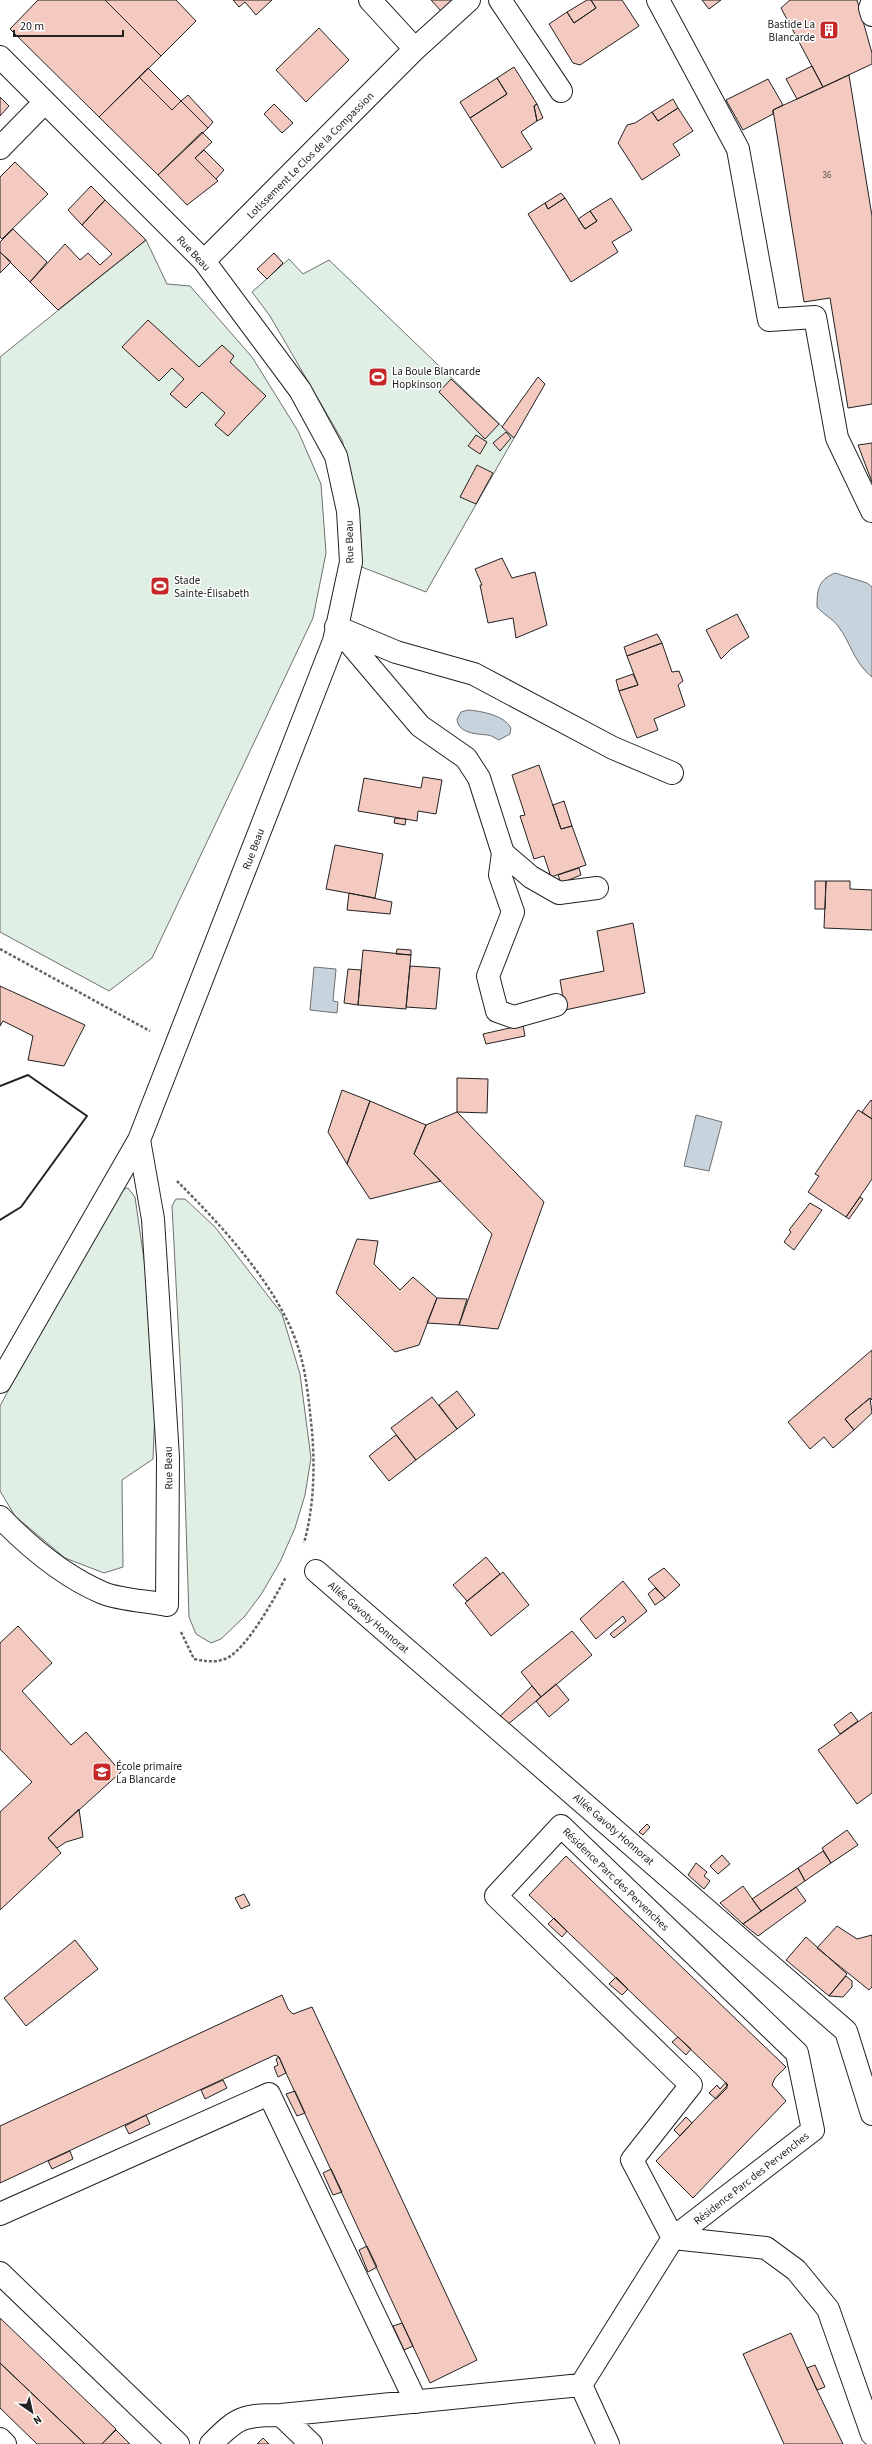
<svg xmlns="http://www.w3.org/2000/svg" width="872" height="2444" viewBox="0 0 872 2444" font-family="'Source Sans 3',sans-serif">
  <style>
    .green { fill: #e0efe3; stroke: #6f6f6f }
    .water { fill: #c7d3dd; stroke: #6f6f6f }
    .building { fill: #f3c9c0; stroke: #222 }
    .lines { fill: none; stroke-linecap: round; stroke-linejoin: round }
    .minor-casing { stroke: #222; stroke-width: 24 }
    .path { stroke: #646464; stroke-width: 2.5; stroke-dasharray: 3 2; stroke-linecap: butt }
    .minor { stroke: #fff; stroke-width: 22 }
    .wall { stroke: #222; stroke-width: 2 }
    .labels { text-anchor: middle; stroke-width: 3; stroke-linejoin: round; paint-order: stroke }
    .number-label { font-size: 9px; fill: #564c4a }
    .poi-label { font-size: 11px; fill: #222; stroke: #fff; text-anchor: start }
    .street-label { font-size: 11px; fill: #222; stroke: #fff }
  </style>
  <rect width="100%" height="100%" fill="#fff"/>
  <path class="green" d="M 146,240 L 167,284 L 190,286 L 252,357 L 298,431 L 321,484 L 326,553 L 313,618 L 152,958 L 109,991 L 0,932 L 0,357 Z
    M 289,259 L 303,274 L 329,260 L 514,438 L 426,592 L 359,566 L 359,508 L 342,440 L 270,316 L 252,292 Z
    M 128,1188 L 135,1197 L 148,1288 L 156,1384 L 153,1459 L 122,1480 L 123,1567 L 104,1573 L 65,1558 L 15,1516 L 0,1491 L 0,1406 L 51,1310 L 120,1190 Z
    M 176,1199 L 185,1199 L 215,1227 L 282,1314 L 300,1374 L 311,1458 L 305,1495 L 295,1528 L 280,1562 L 262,1593 L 245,1616 L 221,1639 L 211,1643 L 196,1634 L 189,1617 L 182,1398 L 172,1206 Z"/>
  <path class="water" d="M 835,573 L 867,583 L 872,587 L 872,677 C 854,663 851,643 838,626 C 833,619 823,614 817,607 C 817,590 818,580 835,573 Z
    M 468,710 C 481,711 504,715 511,728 L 510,734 L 499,740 C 496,739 491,735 488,735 C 478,734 458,734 457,719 L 461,712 Z
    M 314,967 L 336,969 L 333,1001 L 338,1002 L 337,1013 L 310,1010 Z
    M 696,1115 L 722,1122 L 709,1171 L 684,1166 Z"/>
  <path class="building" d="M 38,0 L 105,0 L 161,56 L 99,117 L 10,29 Z
    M 105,0 L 176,0 L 196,21 L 161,56 Z
    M 233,0 L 272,0 L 256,15 L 245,2 L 239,7 Z
    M 431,0 L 453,0 L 441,11 Z
    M 587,0 L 591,0 L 596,8 L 574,23 L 567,12 Z
    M 591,0 L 622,0 L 639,26 L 580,65 L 573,63 L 549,24 L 567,12 L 574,23 L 596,8 Z
    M 702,0 L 721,0 L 709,9 Z
    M 790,0 L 857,0 L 872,53 L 872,64 L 823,87 L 781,8 Z
    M 319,28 L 349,60 L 306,102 L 276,70 Z
    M 812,66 L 823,87 L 797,99 L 786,79 Z
    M 514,67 L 537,104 L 534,106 L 537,121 L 521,132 L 532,149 L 502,168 L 470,118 L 507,94 L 497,78 Z
    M 148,68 L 181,101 L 172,110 L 139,77 Z
    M 849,75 L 872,216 L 872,404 L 848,408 L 830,298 L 804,302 L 773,110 Z
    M 139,77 L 172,110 L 181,101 L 208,128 L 158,175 L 99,117 Z
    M 497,78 L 507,94 L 470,118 L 460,102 Z
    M 768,79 L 783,105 L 773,110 L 773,114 L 743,130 L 726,100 Z
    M 188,95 L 213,122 L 208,128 L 181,101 Z
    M 0,97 L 9,106 L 0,116 Z
    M 673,99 L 678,108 L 658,121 L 652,112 Z
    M 274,104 L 293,123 L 282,133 L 264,114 Z
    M 537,104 L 543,118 L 537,121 L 534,106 Z
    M 678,108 L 693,131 L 673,144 L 680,155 L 642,180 L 618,143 L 627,125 L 635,123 L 652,112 L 658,121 Z
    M 202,132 L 212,142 L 195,158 L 218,181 L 187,205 L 158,175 Z
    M 204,150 L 224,170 L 216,179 L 195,158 Z
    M 15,162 L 48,194 L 2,239 L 0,237 L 0,177 Z
    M 91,186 L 105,200 L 82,225 L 68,210 Z
    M 561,193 L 565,198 L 548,209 L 545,203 Z
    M 565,198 L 585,229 L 597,221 L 590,211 L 611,198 L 632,230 L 612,242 L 618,252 L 571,282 L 528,214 L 545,203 L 548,209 Z
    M 105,200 L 146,240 L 58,310 L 30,282 L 65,244 L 80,260 L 88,253 L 100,265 L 112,254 L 82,225 Z
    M 590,211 L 597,221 L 585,229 L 578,219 Z
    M 13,229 L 47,262 L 30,282 L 0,252 L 0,242 Z
    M 0,252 L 11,262 L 0,273 Z
    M 274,253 L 283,263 L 267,279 L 257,269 Z
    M 148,320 L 199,367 L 222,345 L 234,356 L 230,362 L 266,396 L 228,436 L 215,425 L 225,413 L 202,392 L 186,408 L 170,394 L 184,379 L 172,368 L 159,381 L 122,347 Z
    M 538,377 L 545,384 L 514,438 L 502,427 Z
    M 451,379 L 499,424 L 485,439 L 439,392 Z
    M 506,432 L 511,438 L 500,451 L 493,443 Z
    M 476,435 L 487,442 L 480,454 L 468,446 Z
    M 872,443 L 872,482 L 858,445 Z
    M 477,465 L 493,473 L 476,504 L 460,497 Z
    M 502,558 L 512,578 L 535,572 L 547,625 L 516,638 L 513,618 L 488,623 L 480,585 L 482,585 L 475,569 Z
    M 737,614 L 749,637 L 731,649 L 721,659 L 706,630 Z
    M 657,634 L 662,643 L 627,656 L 624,647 Z
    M 662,643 L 672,672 L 679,671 L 683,681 L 678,685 L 685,706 L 654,719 L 658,730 L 637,738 L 619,691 L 638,685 L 627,656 Z
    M 633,674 L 638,685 L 619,691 L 616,680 Z
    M 539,765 L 561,829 L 572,826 L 586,865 L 551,877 L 544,856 L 534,859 L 520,816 L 525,815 L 512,775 Z
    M 423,777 L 442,780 L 436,814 L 418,811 L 417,821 L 358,811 L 364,778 L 421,788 Z
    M 564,801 L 572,826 L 561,829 L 553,805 Z
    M 395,818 L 406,819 L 405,825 L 394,823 Z
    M 335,845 L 383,854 L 375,898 L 326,889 Z
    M 579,868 L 581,875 L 561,883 L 558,875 Z
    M 815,881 L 826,881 L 825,909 L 815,909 Z
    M 826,881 L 850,881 L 850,889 L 872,890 L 872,930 L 824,928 Z
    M 349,893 L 392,902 L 390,914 L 347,910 Z
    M 633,923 L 645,993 L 565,1010 L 560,980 L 604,971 L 597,931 Z
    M 397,949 L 411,950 L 411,955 L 396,954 Z
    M 363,950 L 411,955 L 406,1009 L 358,1005 Z
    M 410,966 L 440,968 L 436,1009 L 406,1007 Z
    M 348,969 L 361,970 L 358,1005 L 344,1003 Z
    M 0,986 L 85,1025 L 64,1066 L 28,1060 L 33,1036 L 3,1021 L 0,1026 Z
    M 523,1025 L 525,1036 L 486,1044 L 483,1034 Z
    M 457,1078 L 488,1079 L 487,1113 L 457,1112 Z
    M 342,1090 L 370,1101 L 347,1164 L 328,1132 Z
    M 871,1100 L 872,1101 L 872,1119 L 862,1112 Z
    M 370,1101 L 426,1125 L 414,1154 L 441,1181 L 370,1199 L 347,1164 Z
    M 858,1110 L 872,1119 L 872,1179 L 846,1217 L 808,1192 L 819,1176 L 815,1174 Z
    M 457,1112 L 544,1202 L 498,1329 L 459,1325 L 492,1234 L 414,1154 L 426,1125 Z
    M 860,1197 L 863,1199 L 849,1219 L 846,1217 Z
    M 810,1203 L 822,1210 L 794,1250 L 784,1242 L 791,1232 L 789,1230 Z
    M 357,1239 L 378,1241 L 374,1264 L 400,1290 L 413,1277 L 437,1298 L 419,1345 L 395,1352 L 336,1293 Z
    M 437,1298 L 467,1299 L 459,1325 L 427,1323 Z
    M 872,1350 L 872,1400 L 870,1398 L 845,1419 L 854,1430 L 833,1448 L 824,1437 L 810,1449 L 788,1422 Z
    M 457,1391 L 475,1415 L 457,1429 L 439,1405 Z
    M 432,1397 L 457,1429 L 416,1460 L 391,1428 Z
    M 870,1398 L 872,1413 L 854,1430 L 845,1419 Z
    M 396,1435 L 416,1460 L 389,1481 L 369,1456 Z
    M 486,1557 L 500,1574 L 467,1601 L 453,1585 Z
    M 664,1568 L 680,1585 L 665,1598 L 648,1579 Z
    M 503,1572 L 529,1605 L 491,1636 L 465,1603 Z
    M 623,1581 L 647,1611 L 614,1638 L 610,1634 L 626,1621 L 623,1616 L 596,1639 L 580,1619 Z
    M 655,1588 L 665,1598 L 655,1605 L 648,1594 Z
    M 18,1626 L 52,1663 L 22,1691 L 71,1745 L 86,1732 L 121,1772 L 48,1838 L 61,1853 L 0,1910 L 0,1812 L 32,1782 L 0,1749 L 0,1643 Z
    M 572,1631 L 592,1655 L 541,1697 L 521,1672 Z
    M 556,1684 L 569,1700 L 549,1717 L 536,1701 Z
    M 532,1686 L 541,1697 L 507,1725 L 498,1718 Z
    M 851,1712 L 858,1721 L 840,1734 L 834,1725 Z
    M 872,1712 L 872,1793 L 857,1804 L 818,1750 Z
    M 79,1809 L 83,1837 L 66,1842 L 57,1848 L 48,1838 Z
    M 647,1824 L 650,1827 L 643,1835 L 639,1832 Z
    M 847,1830 L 858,1845 L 831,1863 L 822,1848 Z
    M 823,1851 L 831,1863 L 805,1881 L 798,1868 Z
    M 722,1855 L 730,1864 L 718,1874 L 710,1866 Z
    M 566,1856 L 786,2067 L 775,2078 L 772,2085 L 786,2101 L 693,2198 L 656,2161 L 728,2085 L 529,1895 Z
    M 696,1863 L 707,1872 L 704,1876 L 710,1881 L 704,1889 L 688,1875 Z
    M 798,1868 L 805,1881 L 761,1911 L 752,1899 Z
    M 743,1886 L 761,1911 L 743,1924 L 720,1903 Z
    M 796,1887 L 806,1901 L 758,1936 L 743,1924 Z
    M 244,1894 L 250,1905 L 241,1909 L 235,1898 Z
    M 554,1918 L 567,1931 L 562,1937 L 548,1924 Z
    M 837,1926 L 857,1939 L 872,1935 L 872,1987 L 869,1990 L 817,1948 Z
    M 806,1937 L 847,1974 L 829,1996 L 786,1960 Z
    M 75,1940 L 98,1969 L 26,2026 L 4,1998 Z
    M 846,1976 L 852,1981 L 852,1987 L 843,1997 L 829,1996 Z
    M 616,1977 L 628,1989 L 622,1995 L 609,1984 Z
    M 282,1995 L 288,2009 L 293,2014 L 312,2007 L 477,2360 L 430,2383 L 286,2073 L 279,2057 L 275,2055 L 0,2183 L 0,2126 Z
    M 678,2037 L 691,2049 L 686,2055 L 672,2042 Z
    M 279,2057 L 286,2073 L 278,2077 L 274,2067 L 278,2065 L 276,2059 Z
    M 223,2080 L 227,2088 L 205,2099 L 201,2090 Z
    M 726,2082 L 727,2088 L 716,2099 L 709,2093 L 717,2085 L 720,2089 Z
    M 295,2091 L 305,2113 L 297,2116 L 286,2094 Z
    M 146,2115 L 150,2124 L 129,2134 L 125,2126 Z
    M 686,2117 L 692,2123 L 680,2136 L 674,2130 Z
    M 70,2151 L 73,2159 L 52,2169 L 48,2161 Z
    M 331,2169 L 342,2192 L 333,2195 L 323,2173 Z
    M 367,2246 L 377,2267 L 368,2272 L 359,2250 Z
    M 0,2318 L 116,2429 L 102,2444 L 85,2444 L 0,2363 Z
    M 402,2323 L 413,2346 L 404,2350 L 393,2326 Z
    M 791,2333 L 817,2390 L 843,2444 L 784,2444 L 743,2354 Z
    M 0,2363 L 85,2444 L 37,2444 L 0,2408 Z
    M 815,2365 L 825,2387 L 817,2390 L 807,2368 Z
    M 116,2430 L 130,2444 L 102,2444 Z
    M 263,2438 L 269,2444 L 257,2444 Z"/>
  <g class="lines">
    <g class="minor-casing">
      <path id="minor" d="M 370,0 L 415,49
        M 500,0 L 561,91
        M 658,0 L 738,149 L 769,320 L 815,317 L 837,438 L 872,511
        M 872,3 L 870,8 L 872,15
        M 0,57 L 204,261 L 300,390 L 336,456 L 348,511 L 351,562 L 334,641 L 139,1140 L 0,1382
        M 0,148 L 45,102
        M 204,261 L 415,49 L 469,0
        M 336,627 L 420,726 L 466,758 L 479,778 L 503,853 L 531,877 L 559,893 L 597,888
        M 339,628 L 396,652 L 474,674 L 613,748 L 672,773
        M 503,853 L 500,875 L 513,912 L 488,976 L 497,1011 L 514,1017 L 556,1005
        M 0,1517 C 30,1548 63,1576 103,1593 C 120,1600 148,1601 167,1605 L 168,1457 L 153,1219 L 139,1140
        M 316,1571 L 846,2031 L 872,2114
        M 561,1826 L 797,2053 L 813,2130 L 673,2238 L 632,2160 L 691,2085 L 496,1896 Z
        M 0,2214 L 269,2094 L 416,2402
        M 0,2273 L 178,2444
        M 281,2415 L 311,2444
        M 0,2439 L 5,2444
        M 211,2444 C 238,2417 242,2415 281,2415 L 581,2385
        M 608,2444 L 581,2385 L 673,2238 L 766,2248 L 796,2270 L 828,2309 L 872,2434"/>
    </g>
    <path class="path" d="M 0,949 L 150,1031
      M 177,1181 C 222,1226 280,1288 299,1350 C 307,1376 309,1404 312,1431 C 315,1468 314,1507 304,1543
      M 181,1632 L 194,1659 C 205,1661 214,1663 225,1659 C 246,1651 275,1597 286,1577"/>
    <use href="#minor" class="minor"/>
    <path class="wall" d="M 0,1086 L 28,1075 L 87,1116 L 21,1207 L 0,1220"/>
  </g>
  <defs>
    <g id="building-square" transform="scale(1)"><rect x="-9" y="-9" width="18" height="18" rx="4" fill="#c62828" stroke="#fff"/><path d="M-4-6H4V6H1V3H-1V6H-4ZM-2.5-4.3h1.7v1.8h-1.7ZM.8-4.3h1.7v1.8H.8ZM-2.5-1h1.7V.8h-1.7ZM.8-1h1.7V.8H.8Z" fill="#fff"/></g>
    <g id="stadium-square" transform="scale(1)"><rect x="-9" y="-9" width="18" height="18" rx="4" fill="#c62828" stroke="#fff"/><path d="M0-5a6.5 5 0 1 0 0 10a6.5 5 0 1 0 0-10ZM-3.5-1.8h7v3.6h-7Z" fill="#fff"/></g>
    <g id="school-square" transform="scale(1)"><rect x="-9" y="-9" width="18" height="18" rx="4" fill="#c62828" stroke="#fff"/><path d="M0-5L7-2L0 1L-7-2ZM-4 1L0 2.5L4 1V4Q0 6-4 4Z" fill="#fff"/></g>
  </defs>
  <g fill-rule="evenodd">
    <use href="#building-square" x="829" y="30"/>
    <use href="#stadium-square" x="378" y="377"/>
    <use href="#stadium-square" x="160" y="586"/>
    <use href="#school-square" x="102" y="1772"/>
  </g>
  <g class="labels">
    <g class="number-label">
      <text x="827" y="178">36</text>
    </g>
    <g class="poi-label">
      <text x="815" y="28" text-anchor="end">Bastide La<tspan x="815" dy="13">Blancarde</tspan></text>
      <text x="392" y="375">La Boule Blancarde<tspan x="392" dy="13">Hopkinson</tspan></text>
      <text x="174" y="584">Stade<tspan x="174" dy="13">Sainte-Élisabeth</tspan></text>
      <text x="116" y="1770">École primaire<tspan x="116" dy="13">La Blancarde</tspan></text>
    </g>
    <g class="street-label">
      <text transform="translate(310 155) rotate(-45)" y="4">Lotissement Le Clos de la Compassion</text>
      <text transform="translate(194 253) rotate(47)" y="4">Rue Beau</text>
      <text transform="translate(349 542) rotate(-91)" y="4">Rue Beau</text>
      <text transform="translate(253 849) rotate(-69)" y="4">Rue Beau</text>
      <text transform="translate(168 1468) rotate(-91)" y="4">Rue Beau</text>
      <text transform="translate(369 1617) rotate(41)" y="4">Allée Gavoty Honnorat</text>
      <text transform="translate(614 1829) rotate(41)" y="4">Allée Gavoty Honnorat</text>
      <text transform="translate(616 1879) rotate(44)" y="4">Résidence Parc des Pervenches</text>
      <text transform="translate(751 2178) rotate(-38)" y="4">Résidence Parc des Pervenches</text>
    </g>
  </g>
  <g transform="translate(32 2412) rotate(146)" stroke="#ffffff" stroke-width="3" paint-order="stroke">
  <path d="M0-3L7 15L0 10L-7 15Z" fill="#222222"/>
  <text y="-6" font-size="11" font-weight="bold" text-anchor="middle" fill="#222222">N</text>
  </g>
  <path d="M14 30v6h109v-6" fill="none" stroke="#222222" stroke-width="2"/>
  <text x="20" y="30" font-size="12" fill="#222222" stroke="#ffffff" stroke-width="3" paint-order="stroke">20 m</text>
</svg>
